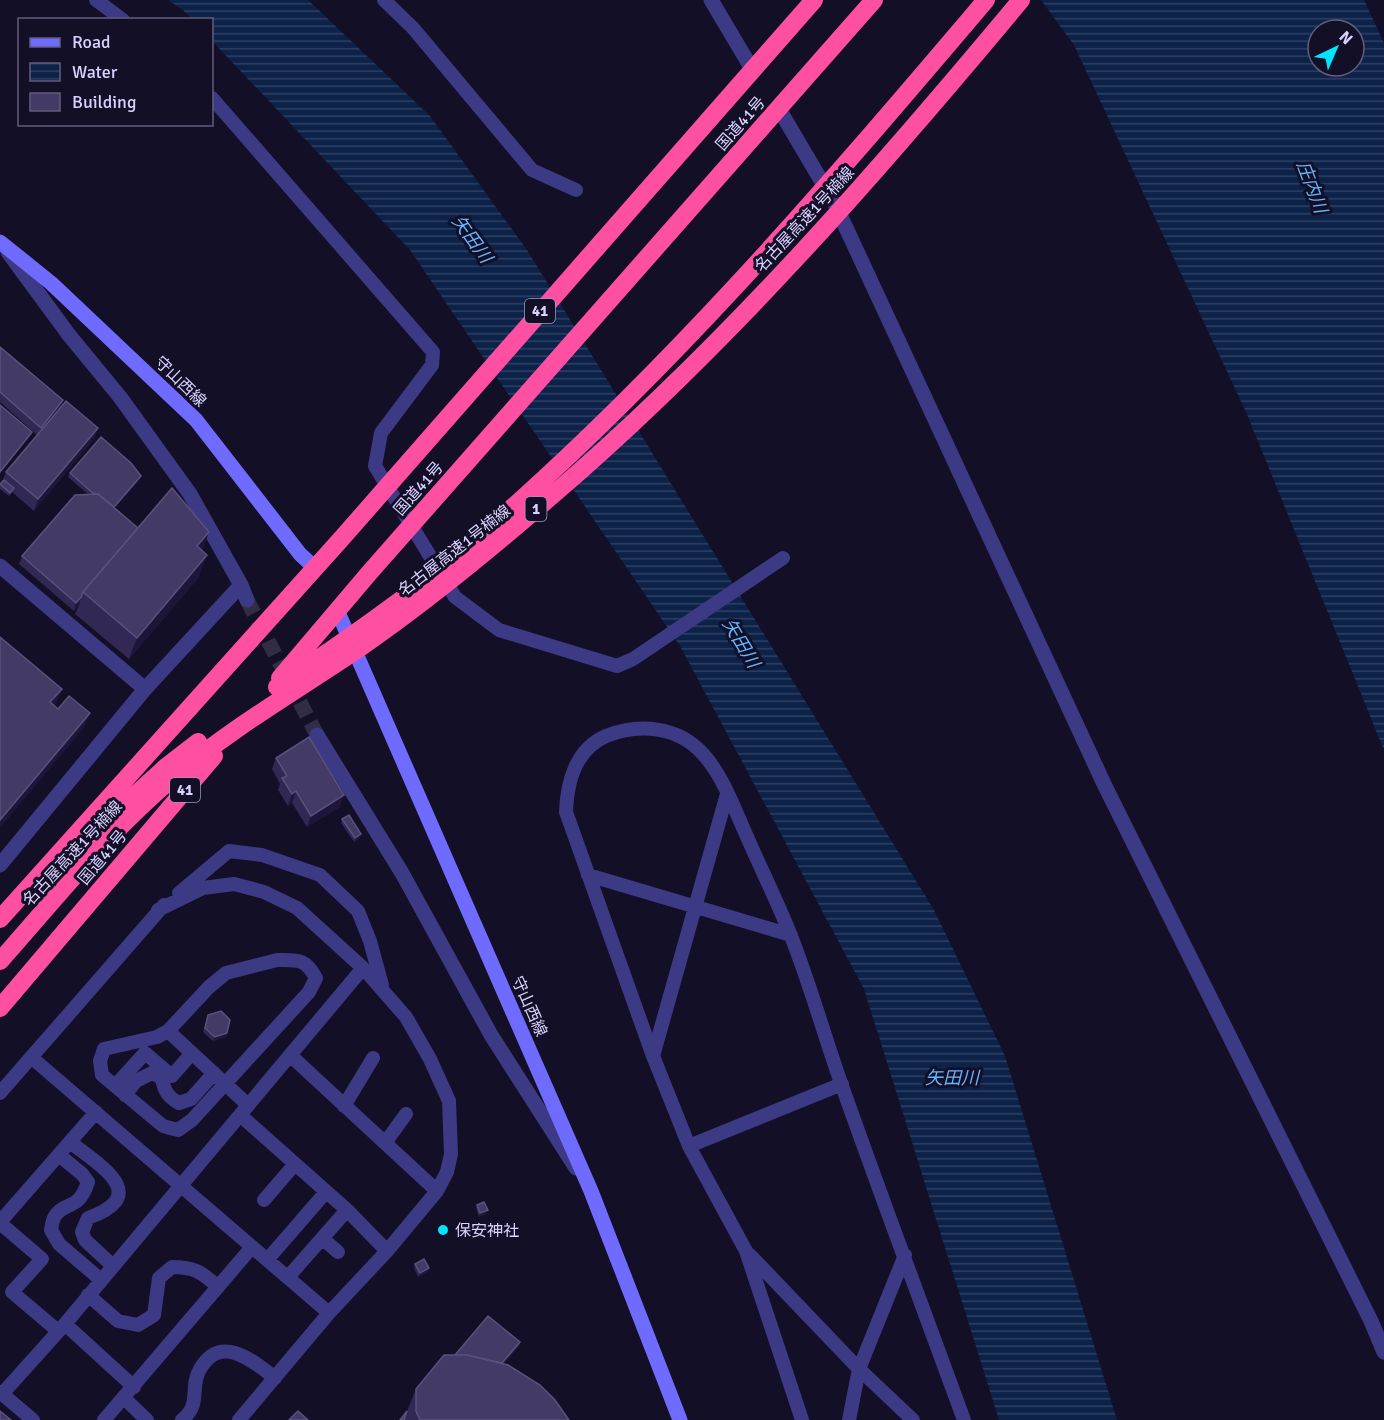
<svg xmlns="http://www.w3.org/2000/svg" width="1384" height="1420" viewBox="0 0 1384 1420" font-family="Signika,'Noto Sans JP',sans-serif">
  <style>
    .water { fill: url(#water-rules); fill-rule: evenodd }
    .lines { fill: none; stroke-linecap: round; stroke-linejoin: round }
    .street-tunnel { stroke: #312d47; stroke-width: 15; stroke-dasharray: 15 8; stroke-linecap: butt }
    .lane { stroke: #3d3a85; stroke-width: 14 }
    .street { stroke: #3d3a85; stroke-width: 15 }
    .secondary { stroke: #6f6bff; stroke-width: 15 }
    .highway { stroke: #ff4fa3; stroke-width: 18 }
    .wall { fill: #312854 }
    .shaded-wall { fill: #1d163a }
    .building { fill: #433a66; stroke: #5a527e; stroke-width: 1.5 }
    .poi-dot { fill: #00e5ff; stroke: #130f26; stroke-width: 2 }
    .labels { text-anchor: middle; stroke-width: 6; stroke-linejoin: round; paint-order: stroke }
    .shield { fill: #130f26; stroke: #9e99be; stroke-width: 1.5 }
    .shield-label { font-size: 15px; font-weight: bold; fill: #d9d4ff }
    .street-label { font-size: 16px; fill: #d9d4ff; stroke: #130f26 }
    .poi-label { font-size: 16px; fill: #d9d4ff; stroke: #130f26; text-anchor: start }
    .water-label { font-size: 18px; font-style: italic; fill: #62b6ff; stroke: #130f26 }
  </style>
  <defs>
    <pattern id="water-rules" width="6" height="5" patternUnits="userSpaceOnUse" patternTransform="scale(1.5)"><rect width="6" height="5" fill="#0c2248"/><path d="M0 2.5h6" fill="none" stroke="#2f4163"/></pattern>
  </defs>
  <rect width="100%" height="100%" fill="#130f26"/>
  <path class="water" d="M 168,0 L 308,0 L 430,116 L 527,250 L 934,910 L 1005,1056 L 1117,1420 L 999,1420 L 864,989 L 680,646 L 410,250 L 212,41 L 212,20 L 192,19 L 183,10 Z
    M 1041,0 L 1364,0 L 1384,43 L 1384,750 L 1246,412 L 1074,45 ZM 1318,30 L 1354,30 L 1354,66 L 1318,66 Z"/>
  <g class="lines">
    <path class="street-tunnel" d="M 247,600 L 317,735"/>
    <path class="lane" d="M 96,0 L 123,20
      M 384,0 L 413,28 L 532,170 L 576,190
      M 212,98 L 433,352 L 432,365 L 381,433 L 375,466 L 455,597 L 499,630 L 617,666 L 633,659 L 783,558
      M 588,875 L 791,935
      M 179,893 L 229,851 L 262,855 L 320,875 L 358,911 L 370,941 L 382,985
      M 158,910 L 203,888 L 234,884 L 264,892 L 297,908 L 363,968 L 406,1017 L 430,1059 L 449,1101 L 451,1154 L 447,1172 L 437,1191 L 387,1251 L 329,1313 L 239,1420
      M 277,960 C 298,960 305,958 316,978 L 309,992 L 192,1120 L 178,1130 L 163,1126 L 102,1075 L 100,1061 L 104,1049 L 157,1037 L 168,1031 L 209,987 L 226,973 Z
      M 168,1031 L 248,1105
      M 290,1055 L 437,1191
      M 653,1056 L 727,794
      M 31,1057 L 329,1313
      M 115,1086 L 145,1053 L 172,1076 L 192,1053
      M 0,1093 L 164,905
      M 125,1095 L 136,1081 L 152,1073 L 162,1078 C 164,1091 168,1097 179,1103 L 191,1099 L 214,1073
      M 344,1106 L 373,1058
      M 240,1115 L 347,1210 L 387,1251
      M 70,1142 C 99,1165 153,1195 88,1218 L 82,1232 L 85,1240 L 113,1266
      M 385,1143 L 406,1114
      M 689,1146 L 842,1084
      M 59,1155 L 82,1174 L 88,1182 C 78,1212 66,1200 55,1216 C 52,1220 52,1226 51,1230 L 59,1244 L 101,1280
      M 264,1200 L 295,1164
      M 0,1222 L 96,1112
      M 0,1223 L 42,1259 L 12,1292 L 58,1331
      M 322,1238 L 338,1252
      M 750,1255 L 859,1369 L 913,1420
      M 267,1260 L 326,1192
      M 288,1277 L 347,1210
      M 88,1295 L 118,1321 L 138,1325 L 154,1315 L 159,1278 L 172,1267 C 194,1267 202,1272 218,1287
      M 65,1324 L 134,1387
      M 0,1392 L 33,1420
      M 2,1394 L 65,1324 L 363,968
      M 124,1398 L 147,1420
      M 104,1420 L 252,1247
      M 182,1420 C 202,1404 189,1388 200,1369 C 221,1333 253,1361 275,1378
      M 802,1420 L 746,1251 L 689,1146 L 653,1056 L 566,812 C 567,782 576,749 606,736 C 639,723 678,726 703,754 C 724,777 735,811 748,839 C 762,871 778,903 791,936 C 810,984 824,1035 841,1083 C 881,1196 923,1308 964,1420
      M 849,1420 L 859,1369 L 905,1255"/>
    <path class="street" d="M 711,0 L 752,69
      M 779,109 L 835,204 L 1105,786 L 1371,1321 L 1384,1352
      M 8,252 L 69,335 L 120,397 L 190,494 L 241,585 L 247,600
      M 0,566 L 145,689
      M 317,735 L 402,873 L 491,1035 L 576,1168
      M 0,865 L 145,689 L 241,585"/>
    <path class="secondary" d="M 0,242 L 51,283 L 196,420 L 300,554 L 315,568
      M 337,610 L 591,1191 L 680,1420"/>
    <path class="highway" d="M 280,678 L 370,572 L 874,0
      M 277,687 C 342,643 406,599 466,548 C 658,385 823,192 986,0
      M 47,890 L 109,819 L 167,766 L 198,742
      M 0,919 L 342,538 L 814,0
      M 0,961 C 56,898 110,830 175,776 C 233,727 299,689 361,647 C 429,600 493,547 555,493 C 727,345 876,174 1021,0
      M 0,1008 L 214,756"/>
  </g>
  <path class="wall" d="M 0,347 L 63,400 L 60,407 L 98,428 L 94,439 L 34,511 L 12,492 L 9,496 L 0,489 L 0,484 L 2,482 L 6,472 L 37,435 L 0,402 Z
    M 70,473 L 141,476 L 139,480 L 115,508 L 138,528 L 209,532 L 202,551 L 199,577 L 129,659 L 75,614 L 79,605 L 74,611 L 19,564 L 22,556 L 88,494 L 68,477 Z
    M 276,758 L 340,807 L 307,827 L 292,803 L 288,806 L 278,790 L 280,784 L 272,769 Z
    M 342,819 L 360,838 L 354,842 L 341,823 Z
    M 208,1015 L 227,1033 L 226,1037 L 213,1041 L 203,1032 Z
    M 477,1205 L 488,1210 L 486,1214 L 479,1217 L 476,1208 Z
    M 415,1264 L 429,1268 L 428,1272 L 418,1277 L 414,1268 Z
    M 520,1342 L 519,1346 L 504,1364 L 569,1420 L 400,1420 L 407,1411 L 416,1389 L 455,1355 Z"/>
  <path class="shaded-wall" d="M 63,400 L 60,407 L 39,436 L 41,428 Z
    M 98,428 L 94,439 L 34,511 L 38,499 Z
    M 32,432 L 30,436 L 0,474 L 0,472 Z
    M 141,476 L 139,480 L 110,514 L 112,510 Z
    M 209,532 L 201,554 L 197,546 Z
    M 207,555 L 199,577 L 129,659 L 137,638 Z
    M 81,597 L 79,605 L 74,611 L 76,603 Z
    M 62,689 L 56,704 L 45,718 L 50,702 Z
    M 90,713 L 84,728 L 0,828 L 0,820 Z
    M 296,791 L 292,803 L 288,806 L 292,794 Z
    M 344,795 L 340,807 L 307,827 L 311,816 Z
    M 361,834 L 360,838 L 354,842 L 355,838 Z
    M 227,1033 L 226,1037 L 213,1041 L 215,1037 Z
    M 488,1210 L 486,1214 L 479,1217 L 480,1213 Z
    M 429,1268 L 428,1272 L 418,1277 L 420,1273 Z
    M 520,1342 L 519,1346 L 498,1371 L 499,1367 Z"/>
  <path class="building" d="M 0,347 L 63,400 L 41,428 L 0,392 Z
    M 66,401 L 98,428 L 38,499 L 6,472 Z
    M 0,405 L 32,432 L 0,472 Z
    M 101,437 L 131,463 L 141,476 L 114,507 L 98,494 L 94,494 L 70,473 Z
    M 4,480 L 14,488 L 10,493 L 0,484 Z
    M 172,488 L 209,532 L 197,546 L 207,555 L 137,638 L 83,592 Z
    M 98,494 L 138,528 L 83,592 L 81,597 L 76,603 L 22,556 L 75,495 Z
    M 0,637 L 62,689 L 50,702 L 58,709 L 69,696 L 90,713 L 0,820 Z
    M 309,737 L 344,795 L 311,816 L 296,791 L 292,794 L 282,778 L 287,776 L 276,758 Z
    M 349,815 L 361,834 L 355,838 L 342,819 Z
    M 221,1011 L 230,1020 L 227,1033 L 215,1037 L 205,1028 L 208,1015 Z
    M 484,1202 L 488,1210 L 480,1213 L 477,1205 Z
    M 424,1259 L 429,1268 L 420,1273 L 415,1264 Z
    M 488,1316 L 520,1342 L 502,1363 L 467,1355 L 455,1355 Z
    M 444,1355 L 467,1355 L 508,1365 L 540,1385 L 555,1400 L 569,1420 L 420,1420 L 416,1411 L 416,1389 Z
    M 0,1411 L 11,1420 L 0,1420 Z
    M 298,1411 L 308,1420 L 289,1420 Z
    M 407,1411 L 404,1420 L 400,1420 Z"/>
  <circle class="poi-dot" cx="443" cy="1230" r="6"/>
  <g class="labels">
    <g class="shield">
      <rect x="525" y="299" width="30" height="24" rx="4.5"/>
      <rect x="525.5" y="497" width="21" height="24" rx="4.5"/>
      <rect x="170" y="778" width="30" height="24" rx="4.5"/>
    </g>
    <g class="shield-label">
      <text x="540" y="316">41</text>
      <text x="536" y="514">1</text>
      <text x="185" y="795">41</text>
    </g>
    <g class="street-label">
      <text transform="translate(740 123) rotate(-49)" y="6">国道41号</text>
      <text transform="translate(804 219) rotate(-47)" y="6">名古屋高速1号楠線</text>
      <text transform="translate(181 381) rotate(44)" y="6">守山西線</text>
      <text transform="translate(418 488) rotate(-49)" y="6">国道41号</text>
      <text transform="translate(454 550) rotate(-38)" y="6">名古屋高速1号楠線</text>
      <text transform="translate(72 853) rotate(-47)" y="6">名古屋高速1号楠線</text>
      <text transform="translate(102 857) rotate(-50)" y="6">国道41号</text>
      <text transform="translate(530 1006) rotate(66)" y="6">守山西線</text>
    </g>
    <g class="poi-label">
      <text x="455" y="1236">保安神社</text>
    </g>
    <g class="water-label">
      <text transform="translate(1312 187) rotate(69)" y="6">庄内川</text>
      <text transform="translate(472 239) rotate(54)" y="6">矢田川</text>
      <text transform="translate(741 643) rotate(59)" y="6">矢田川</text>
      <text x="952" y="1084">矢田川</text>
    </g>
  </g>
  <rect x="18" y="18" width="195" height="108" fill="#130f26" stroke="#625e7d" stroke-width="1.5"/>
  <rect x="30" y="38" width="30" height="9" fill="#6f6bff" stroke="#625e7d" stroke-width="1.5"/>
  <text x="72" y="48" font-size="18" fill="#d9d4ff">Road</text>
  <rect x="30" y="63" width="30" height="18" fill="url(#water-rules)" stroke="#625e7d" stroke-width="1.5"/>
  <text x="72" y="78" font-size="18" fill="#d9d4ff">Water</text>
  <rect x="30" y="93" width="30" height="18" fill="#433a66" stroke="#625e7d" stroke-width="1.5"/>
  <text x="72" y="108" font-size="18" fill="#d9d4ff">Building</text>
  <g transform="translate(1336 48) rotate(44)"><circle r="28" fill="#130f26" stroke="#625e7d" stroke-width="1.5"/>
  <path d="M0-4.5L10 22L0 15L-10 22Z" fill="#00e5ff"/>
  <text y="-9" font-size="16" font-weight="bold" text-anchor="middle" fill="#d9d4ff">N</text>
  </g>
</svg>
